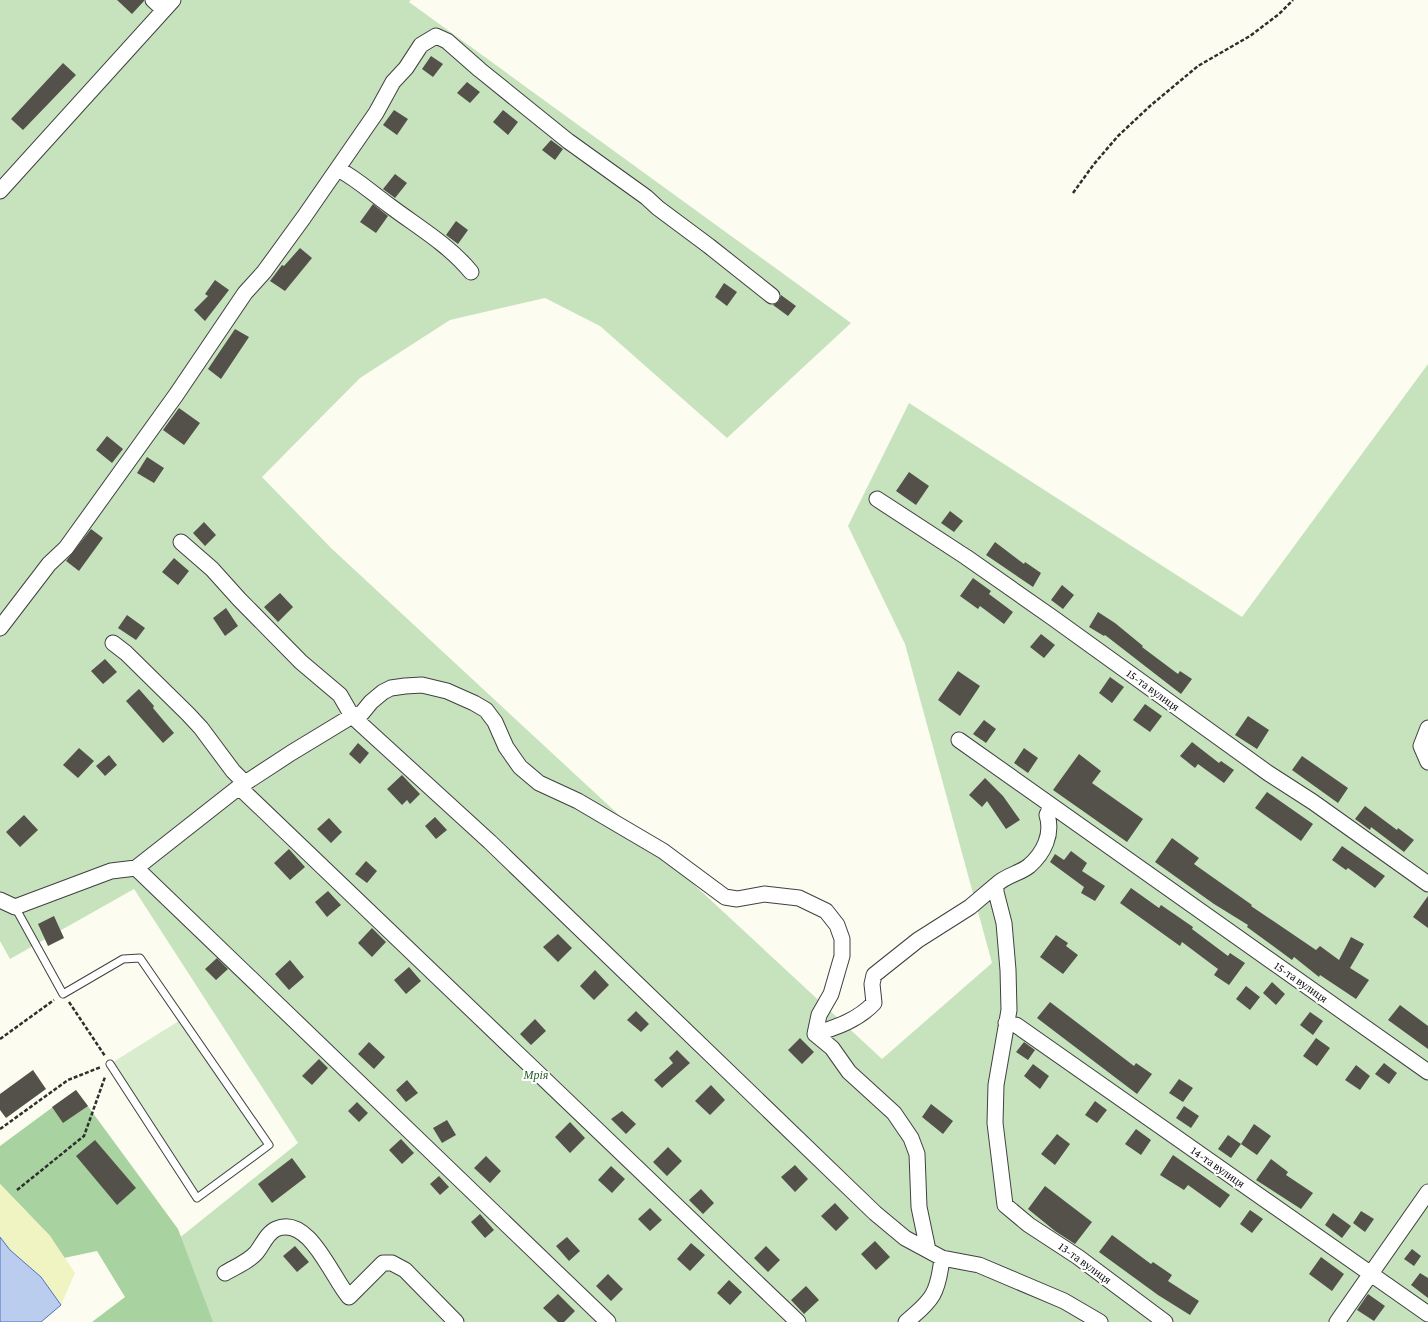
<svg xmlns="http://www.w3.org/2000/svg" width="1428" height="1322" viewBox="0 0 1428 1322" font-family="'Crimson Pro',serif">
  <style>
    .green { fill: #c7e3bd }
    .forest { fill: #a8d29f }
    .sand { fill: #f0f3c2 }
    .pitch { fill: #d9ecce }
    .water { fill: #bbcdee; stroke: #4b71bb }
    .building { fill: #54514b }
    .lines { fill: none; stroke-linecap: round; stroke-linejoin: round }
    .service-casing { stroke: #404040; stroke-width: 9 }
    .minor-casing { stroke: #404040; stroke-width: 17 }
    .path { stroke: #2f2f2f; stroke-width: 2.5; stroke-dasharray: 4 2; stroke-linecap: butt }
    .service { stroke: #fff; stroke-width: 7 }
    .minor { stroke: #fff; stroke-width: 15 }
    .labels { text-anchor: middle; stroke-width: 4; stroke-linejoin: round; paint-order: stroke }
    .street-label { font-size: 12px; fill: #0d0d0d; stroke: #fff }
    .park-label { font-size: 12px; font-style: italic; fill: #265c2a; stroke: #fff }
  </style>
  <rect width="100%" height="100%" fill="#fcfdf0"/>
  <path class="green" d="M 0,0 L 411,0 L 409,2 L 851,323 L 727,438 L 600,326 L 545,298 L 450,320 L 360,378 L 262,477 L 331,548 L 882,1059 L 992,963 L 905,644 L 848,526 L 909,403 L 1242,617 L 1428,364 L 1428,1322 L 193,1322 L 168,1247 L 298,1143 L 134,889 L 10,959 L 0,941 Z"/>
  <path class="forest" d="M 76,1090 L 178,1229 L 213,1322 L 92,1322 L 125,1297 L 97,1251 L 64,1258 L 50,1236 L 0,1184 L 0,1146 Z"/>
  <path class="sand" d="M 0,1184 L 50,1236 L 75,1273 L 61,1305 L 41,1277 L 10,1250 L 0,1236 Z"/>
  <path class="pitch" d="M 182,1019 L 269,1145 L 197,1198 L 110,1064 Z"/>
  <path class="water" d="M 0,1237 L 10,1250 L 41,1277 L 61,1305 L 41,1322 L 0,1322 Z"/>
  <path class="building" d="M 117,0 L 144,0 L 144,1 L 132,14 Z
    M 431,56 L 443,64 L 433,77 L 422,69 Z
    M 63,63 L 76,75 L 23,130 L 11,119 Z
    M 467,82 L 480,92 L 470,103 L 457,93 Z
    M 394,110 L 408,119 L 397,135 L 383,125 Z
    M 503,110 L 518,122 L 508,135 L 493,122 Z
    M 551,140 L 563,149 L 555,160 L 542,150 Z
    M 395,174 L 407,183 L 395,198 L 383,189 Z
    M 373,204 L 388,216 L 376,233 L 360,222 Z
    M 456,221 L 468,230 L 458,244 L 446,235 Z
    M 300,248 L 312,258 L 285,291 L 270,281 L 282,265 L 284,266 Z
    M 215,280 L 229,290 L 205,321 L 194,310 L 208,296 L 205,294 Z
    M 724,283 L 737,292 L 727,306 L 715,297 Z
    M 781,295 L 796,306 L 788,316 L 773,305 L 779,301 Z
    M 235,329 L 249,337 L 221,379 L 208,369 Z
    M 179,408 L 200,423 L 184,445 L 163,430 Z
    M 107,436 L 123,449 L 112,463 L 96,450 Z
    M 147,457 L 164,468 L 154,483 L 137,473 Z
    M 909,472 L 929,486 L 916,505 L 896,491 Z
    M 950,511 L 963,521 L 954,532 L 941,523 Z
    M 204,522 L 216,535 L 205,546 L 193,533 Z
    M 91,529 L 103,538 L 79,571 L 66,561 Z
    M 995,542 L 1024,564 L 1025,562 L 1041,573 L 1033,587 L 986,555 Z
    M 174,558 L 189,571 L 178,585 L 162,572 Z
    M 973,578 L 991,591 L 989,594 L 1013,612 L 1004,624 L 980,606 L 978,609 L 960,596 Z
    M 1062,585 L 1074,595 L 1063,609 L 1051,600 Z
    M 280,593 L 293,607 L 278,622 L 264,607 Z
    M 226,608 L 238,626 L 225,636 L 213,618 Z
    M 1098,612 L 1115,623 L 1143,646 L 1142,647 L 1178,674 L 1180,671 L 1192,679 L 1181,694 L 1105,635 L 1104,636 L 1089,627 Z
    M 127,615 L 145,628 L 136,640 L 118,628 Z
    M 1041,634 L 1055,645 L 1044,658 L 1030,647 Z
    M 105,659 L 117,672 L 103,684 L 91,671 Z
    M 958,671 L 980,686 L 960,716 L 938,700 Z
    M 1110,677 L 1124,687 L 1112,703 L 1099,693 Z
    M 139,689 L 154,706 L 153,708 L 174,733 L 163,743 L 126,701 Z
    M 1145,704 L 1162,716 L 1150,732 L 1133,720 Z
    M 1248,716 L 1269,730 L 1257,749 L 1235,735 Z
    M 984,720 L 996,729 L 986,743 L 973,734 Z
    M 1192,742 L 1219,763 L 1221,761 L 1234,770 L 1224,783 L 1198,764 L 1195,768 L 1180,756 Z
    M 358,743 L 369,753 L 360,764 L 349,754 Z
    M 79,748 L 94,761 L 78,778 L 63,765 Z
    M 1024,748 L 1038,758 L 1028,773 L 1014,763 Z
    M 1079,754 L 1101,771 L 1092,783 L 1143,819 L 1127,842 L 1053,790 Z
    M 109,755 L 117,765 L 105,776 L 96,766 Z
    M 1302,756 L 1348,788 L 1338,803 L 1292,770 Z
    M 402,775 L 420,794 L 410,804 L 407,800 L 402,805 L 387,789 Z
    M 985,778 L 1003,796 L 1020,820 L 1006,829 L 987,801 L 982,807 L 969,795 Z
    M 1267,792 L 1313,824 L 1301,841 L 1255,808 Z
    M 1365,806 L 1397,830 L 1398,828 L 1414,840 L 1404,852 L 1371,827 L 1370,830 L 1355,819 Z
    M 24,815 L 38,830 L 20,847 L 6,832 Z
    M 435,817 L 447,830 L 436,839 L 425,826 Z
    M 329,818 L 342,832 L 331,843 L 317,829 Z
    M 1172,838 L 1199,858 L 1194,864 L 1252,905 L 1251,906 L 1316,950 L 1320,946 L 1339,960 L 1351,937 L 1364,944 L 1350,968 L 1369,980 L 1356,999 L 1320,975 L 1319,977 L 1294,957 L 1292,960 L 1247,927 L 1248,925 L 1214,904 L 1155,862 Z
    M 1342,846 L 1385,876 L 1375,888 L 1348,868 L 1346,870 L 1332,860 Z
    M 289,849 L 305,867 L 290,880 L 274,863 Z
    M 1071,851 L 1087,863 L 1082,871 L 1105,886 L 1095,901 L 1081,893 L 1084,887 L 1050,862 L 1055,854 L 1064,860 Z
    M 366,861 L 377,871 L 367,883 L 355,874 Z
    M 1131,888 L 1159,908 L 1161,905 L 1193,927 L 1192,929 L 1228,956 L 1230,953 L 1245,963 L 1229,985 L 1214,975 L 1218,969 L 1182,942 L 1180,946 L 1120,903 Z
    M 328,891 L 341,905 L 327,917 L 315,902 Z
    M 1428,896 L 1428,928 L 1413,917 Z
    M 54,916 L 64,938 L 48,946 L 38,924 Z
    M 372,928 L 386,942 L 372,957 L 358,943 Z
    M 558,934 L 572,948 L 558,962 L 543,947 Z
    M 1056,935 L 1068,943 L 1066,946 L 1078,955 L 1063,974 L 1040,957 Z
    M 217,958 L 228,969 L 216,980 L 205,969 Z
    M 290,960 L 304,977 L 289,990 L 275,974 Z
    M 409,967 L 421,981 L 406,994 L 394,980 Z
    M 595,970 L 609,985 L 594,1000 L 580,986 Z
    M 1272,982 L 1285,994 L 1276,1005 L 1263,993 Z
    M 1246,986 L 1260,997 L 1250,1010 L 1236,999 Z
    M 1050,1002 L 1134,1066 L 1136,1063 L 1152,1074 L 1137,1094 L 1037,1018 Z
    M 1400,1005 L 1428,1026 L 1428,1049 L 1388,1020 Z
    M 636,1011 L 649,1024 L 641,1032 L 627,1020 Z
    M 1310,1012 L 1323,1021 L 1313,1035 L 1300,1025 Z
    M 535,1019 L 546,1031 L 531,1045 L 520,1034 Z
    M 800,1038 L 814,1052 L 802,1064 L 788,1050 Z
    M 1316,1038 L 1330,1048 L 1317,1066 L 1303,1056 Z
    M 369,1042 L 385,1057 L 374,1069 L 358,1054 Z
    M 1024,1042 L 1035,1050 L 1028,1060 L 1016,1052 Z
    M 677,1050 L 690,1063 L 662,1088 L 654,1080 L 673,1063 L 669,1058 Z
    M 319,1059 L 328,1068 L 312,1085 L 302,1076 Z
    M 1384,1063 L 1397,1073 L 1389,1084 L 1375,1074 Z
    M 1033,1064 L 1049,1076 L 1040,1089 L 1024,1076 Z
    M 1356,1065 L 1370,1076 L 1360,1090 L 1345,1080 Z
    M 33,1070 L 46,1089 L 6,1118 L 0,1110 L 0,1094 Z
    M 1179,1079 L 1193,1088 L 1183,1102 L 1169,1093 Z
    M 407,1080 L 418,1093 L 406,1102 L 396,1090 Z
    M 711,1085 L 725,1100 L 710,1115 L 695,1101 Z
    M 76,1090 L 88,1106 L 63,1123 L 52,1107 Z
    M 1095,1101 L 1107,1110 L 1097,1123 L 1085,1115 Z
    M 357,1102 L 368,1113 L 359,1122 L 348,1111 Z
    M 931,1104 L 953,1121 L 943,1134 L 922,1117 Z
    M 1184,1106 L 1199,1116 L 1191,1128 L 1176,1118 Z
    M 622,1111 L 636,1124 L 626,1134 L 611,1119 Z
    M 447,1120 L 456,1135 L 442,1143 L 433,1128 Z
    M 570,1122 L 585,1138 L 570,1153 L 555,1137 Z
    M 1254,1124 L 1271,1136 L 1257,1155 L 1241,1144 Z
    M 1136,1129 L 1151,1140 L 1141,1155 L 1125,1144 Z
    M 1057,1134 L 1070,1144 L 1055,1165 L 1041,1154 Z
    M 1228,1135 L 1241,1144 L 1231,1158 L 1218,1149 Z
    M 401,1139 L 414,1153 L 402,1164 L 389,1150 Z
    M 95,1140 L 136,1188 L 117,1205 L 76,1156 Z
    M 668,1147 L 682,1161 L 667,1176 L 653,1162 Z
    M 1173,1155 L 1230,1195 L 1220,1208 L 1188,1185 L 1184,1190 L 1160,1175 Z
    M 486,1156 L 501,1171 L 490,1183 L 474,1168 Z
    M 292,1158 L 306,1177 L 272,1203 L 258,1184 Z
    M 1271,1159 L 1288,1172 L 1286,1175 L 1313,1193 L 1301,1209 L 1256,1180 Z
    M 795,1165 L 808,1179 L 795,1192 L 781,1177 Z
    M 611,1166 L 625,1179 L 612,1193 L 598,1180 Z
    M 439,1176 L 449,1187 L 440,1195 L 430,1184 Z
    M 1045,1186 L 1092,1222 L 1075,1244 L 1055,1231 L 1028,1209 Z
    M 701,1189 L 714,1203 L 703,1214 L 689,1200 Z
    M 835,1203 L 849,1218 L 836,1231 L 821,1216 Z
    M 650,1208 L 662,1220 L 650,1231 L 638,1219 Z
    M 1250,1210 L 1263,1219 L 1252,1233 L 1240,1224 Z
    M 1361,1211 L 1374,1219 L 1365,1232 L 1353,1223 Z
    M 1333,1213 L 1351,1226 L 1342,1238 L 1325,1225 Z
    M 480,1214 L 494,1230 L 485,1238 L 471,1222 Z
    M 1112,1235 L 1151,1264 L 1153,1262 L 1172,1275 L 1168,1281 L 1199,1301 L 1190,1315 L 1158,1295 L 1099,1252 Z
    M 567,1237 L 580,1251 L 569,1261 L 556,1246 Z
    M 875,1241 L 890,1257 L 876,1270 L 861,1254 Z
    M 691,1243 L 705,1255 L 690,1271 L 677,1259 Z
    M 295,1246 L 309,1262 L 297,1272 L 283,1256 Z
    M 766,1246 L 780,1260 L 768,1272 L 754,1258 Z
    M 1412,1249 L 1421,1256 L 1414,1266 L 1404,1259 Z
    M 1321,1257 L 1344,1274 L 1332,1291 L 1309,1274 Z
    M 1420,1273 L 1428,1278 L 1428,1298 L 1411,1285 Z
    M 608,1274 L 623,1289 L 611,1301 L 596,1286 Z
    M 729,1280 L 742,1292 L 730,1305 L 717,1293 Z
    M 806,1286 L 819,1300 L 804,1314 L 791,1300 Z
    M 558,1294 L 575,1311 L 564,1322 L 558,1322 L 543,1308 Z
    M 1368,1294 L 1385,1306 L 1374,1321 L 1357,1310 Z"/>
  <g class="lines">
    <g class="service-casing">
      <path id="service" d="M 15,907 L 63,994 L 123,959 L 140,958 L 269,1145 L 197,1198 L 110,1064"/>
    </g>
    <g class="minor-casing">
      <path id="minor" d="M 153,0 L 164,10
        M 338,169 C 357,179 372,193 390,206 C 418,227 449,245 471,272
        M 0,191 L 173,0
        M 877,499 L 966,557 L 1053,618 L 1268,773 L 1313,802 L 1428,884
        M 181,542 L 212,569 L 239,599 L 301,662 L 340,695 L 352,716 L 490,842 L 875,1213 L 905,1238 L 942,1258 L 979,1265 L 1064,1301 L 1100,1322
        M 0,628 L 49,564 L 66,548 L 176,395 L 245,293 L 264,272 L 304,217 L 376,113 L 393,82 L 406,68 L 421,45 L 436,36 L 447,41 L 480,70 L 568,141 L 646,197 L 658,208 L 709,246 L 772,296
        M 113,643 L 126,653 L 188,714 L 201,728 L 233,771 L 245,783
        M 1428,728 L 1421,746 L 1428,762
        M 959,740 L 1428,1072
        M 239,787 L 798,1322
        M 1051,806 L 1047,815 C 1053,834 1044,853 1029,866 C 1019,874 1006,875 996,885 L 996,892 L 1004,923 L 1008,970 L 1009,1010 L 996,1085 L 995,1123 L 1005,1205 L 1029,1225 L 1078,1257 L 1165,1322
        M 136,868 L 608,1322
        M 0,900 L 15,907 L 111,871 L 136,868 L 239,787 L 291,753 L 352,716 L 362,713 L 371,702 L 383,692 L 391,688 L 405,686 L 422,685 L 447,691 L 474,703 L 486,710 L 495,722 L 506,747 L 520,767 L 539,783 L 578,801 L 663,851 L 725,897 L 737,899 L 764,894 L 799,898 L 826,911 L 837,925 L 842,939 L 842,956 L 831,994 L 819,1015 L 815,1034
        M 1006,1023 L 1016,1025 L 1428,1314
        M 928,1250 L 919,1207 L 917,1154 L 911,1138 L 894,1113 L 849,1072 L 832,1048 L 815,1034 C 837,1027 858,1020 874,1003 L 872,984 L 874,975 L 918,940 L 970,907 L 996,885
        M 225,1273 C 235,1267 248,1262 256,1253 C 262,1246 267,1233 276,1229 C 309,1214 332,1278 349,1297 L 383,1263 L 392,1263 L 405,1270 L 456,1322
        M 906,1322 C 933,1300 938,1293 942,1258
        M 1337,1322 L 1428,1192"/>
    </g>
    <path class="path" d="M 1073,193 L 1094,164 L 1118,136 L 1150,106 L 1198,66 L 1250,36 L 1279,14 L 1293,0
      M 69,1002 L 105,1056
      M 0,1039 L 54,1000
      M 0,1129 L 68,1080 L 101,1067
      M 17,1190 L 84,1136 L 105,1077"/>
    <use href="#service" class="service"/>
    <use href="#minor" class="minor"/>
  </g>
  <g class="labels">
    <g class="street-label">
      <text transform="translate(1153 690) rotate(36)" y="4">15-та вулиця</text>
      <text transform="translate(1301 982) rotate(35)" y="4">15-та вулиця</text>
      <text transform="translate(1218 1167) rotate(35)" y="4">14-та вулиця</text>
      <text transform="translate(1085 1263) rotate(36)" y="4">13-та вулиця</text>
    </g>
    <g class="park-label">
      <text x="536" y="1079">Мрія</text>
    </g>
  </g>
</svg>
